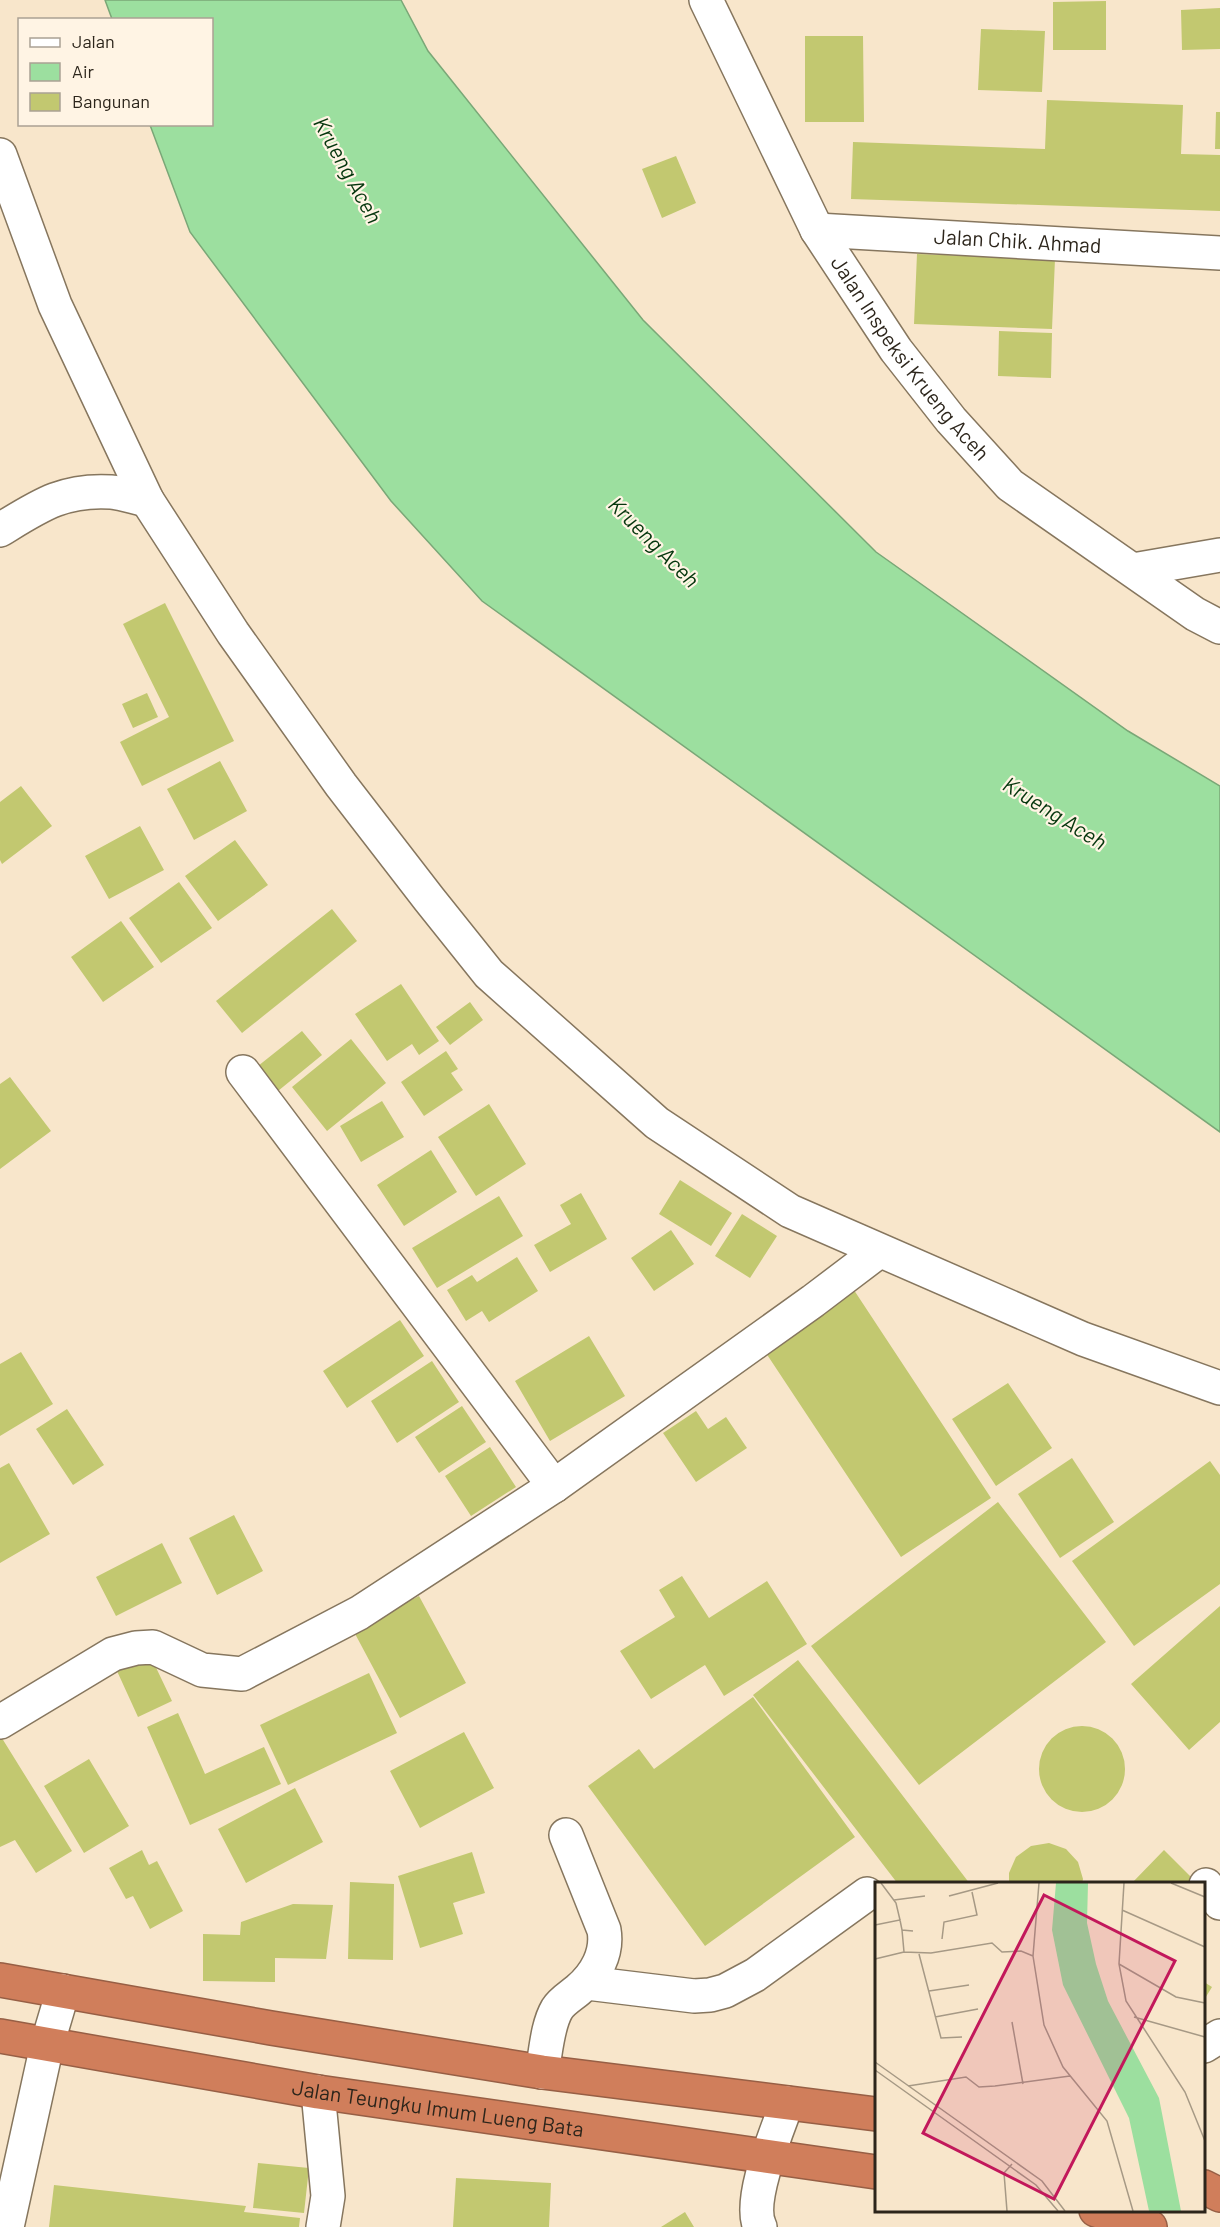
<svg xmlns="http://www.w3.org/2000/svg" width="1220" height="2227" viewBox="0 0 1220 2227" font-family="Barlow,sans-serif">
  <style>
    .water { fill: #9cdf9f; stroke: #7aa777; stroke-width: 1.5 }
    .building { fill: #c2c870 }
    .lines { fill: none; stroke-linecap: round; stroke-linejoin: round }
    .minor-casing { stroke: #86765e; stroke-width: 36 }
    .highway-casing { stroke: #975f45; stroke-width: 36 }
    .minor { stroke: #fff; stroke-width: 33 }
    .highway { stroke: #d07e5b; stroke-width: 33 }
    .labels { text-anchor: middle; stroke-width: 4.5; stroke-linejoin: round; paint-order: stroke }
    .street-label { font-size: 21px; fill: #2c251b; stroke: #fff4e4 }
    .water-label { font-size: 22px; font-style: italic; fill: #05360d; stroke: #fff4e4 }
    .inset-road { fill: none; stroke: #a69985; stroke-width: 1.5 }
    .view { fill: #c2185b; fill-opacity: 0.15; stroke: #c2185b; stroke-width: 3 }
    .inset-edge { fill: none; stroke: #2c251b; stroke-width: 3 }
  </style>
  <rect width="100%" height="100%" fill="#f8e6cb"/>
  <path class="water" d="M 105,0 L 401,0 L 428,51 L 643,320 L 876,552 L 1128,731 L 1220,786 L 1220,1132 L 482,601 L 391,501 L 190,232 L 150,125 L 212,124 L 212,20 L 112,19 Z"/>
  <path class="building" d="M 1106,1 L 1106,50 L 1053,50 L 1053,2 Z
    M 1220,8 L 1220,49 L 1182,50 L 1181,10 Z
    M 981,29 L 1045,31 L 1042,92 L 978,90 Z
    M 805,36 L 863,36 L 864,122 L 805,122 Z
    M 1047,100 L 1183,105 L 1181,154 L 1220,155 L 1220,211 L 851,199 L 853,142 L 1045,149 Z
    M 1216,112 L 1220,112 L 1220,149 L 1215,149 Z
    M 676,156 L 696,203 L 662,218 L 642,169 Z
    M 917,254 L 1055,259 L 1052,329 L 914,324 Z
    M 999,331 L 1052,333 L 1051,378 L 998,376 Z
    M 165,603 L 234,741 L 142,786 L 120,742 L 169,717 L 123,624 Z
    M 147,693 L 158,717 L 133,728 L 122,704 Z
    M 220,761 L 247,811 L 194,840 L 167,789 Z
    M 21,786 L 52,826 L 2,864 L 0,860 L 0,802 Z
    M 140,826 L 164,870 L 109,899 L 85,856 Z
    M 235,840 L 268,885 L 218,921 L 185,876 Z
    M 179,882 L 212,928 L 161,963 L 129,918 Z
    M 332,909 L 357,941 L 242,1033 L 216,1001 Z
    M 121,921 L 154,967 L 103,1002 L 71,957 Z
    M 401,984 L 439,1041 L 419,1055 L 412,1044 L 387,1061 L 355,1014 Z
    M 470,1002 L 483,1020 L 450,1045 L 436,1027 Z
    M 302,1031 L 322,1055 L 278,1091 L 258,1066 Z
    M 351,1039 L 386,1083 L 327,1131 L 292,1087 Z
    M 446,1051 L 458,1069 L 451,1073 L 463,1090 L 424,1116 L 401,1082 Z
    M 10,1077 L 51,1131 L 0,1169 L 0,1084 Z
    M 382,1101 L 404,1137 L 361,1162 L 340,1126 Z
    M 489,1104 L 526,1164 L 476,1196 L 438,1137 Z
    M 431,1150 L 457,1192 L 404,1226 L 377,1185 Z
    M 680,1180 L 732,1213 L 711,1246 L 659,1214 Z
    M 581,1193 L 607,1239 L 550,1272 L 534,1245 L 571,1224 L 560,1205 Z
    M 499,1196 L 523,1236 L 437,1288 L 412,1248 Z
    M 742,1214 L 777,1236 L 750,1278 L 715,1256 Z
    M 671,1230 L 694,1264 L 654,1291 L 631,1258 Z
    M 517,1257 L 538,1291 L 489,1322 L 482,1311 L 466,1321 L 447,1290 L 472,1275 L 477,1282 Z
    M 848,1281 L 991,1498 L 901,1557 L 758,1341 Z
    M 400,1320 L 424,1356 L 347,1408 L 323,1371 Z
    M 589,1336 L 625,1396 L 550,1441 L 515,1381 Z
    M 21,1352 L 53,1404 L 0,1436 L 0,1364 Z
    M 432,1361 L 459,1402 L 397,1443 L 371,1401 Z
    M 1008,1383 L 1052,1448 L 996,1486 L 952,1419 Z
    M 462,1406 L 486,1442 L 439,1473 L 415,1437 Z
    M 67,1409 L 104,1465 L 73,1485 L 36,1429 Z
    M 696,1411 L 708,1429 L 726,1417 L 747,1448 L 696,1482 L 663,1433 Z
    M 490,1447 L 516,1487 L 471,1516 L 445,1476 Z
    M 1072,1458 L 1114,1522 L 1060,1558 L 1018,1494 Z
    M 1210,1461 L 1220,1475 L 1220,1584 L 1134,1646 L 1072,1561 Z
    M 9,1463 L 50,1534 L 0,1563 L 0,1468 Z
    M 998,1502 L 1106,1642 L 919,1785 L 811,1646 Z
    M 234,1515 L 263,1571 L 217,1595 L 189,1538 Z
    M 162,1543 L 182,1583 L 116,1616 L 96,1577 Z
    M 682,1576 L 709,1618 L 767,1581 L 807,1644 L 724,1696 L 705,1665 L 651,1699 L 620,1651 L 675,1617 L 659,1590 Z
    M 419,1596 L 466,1683 L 400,1718 L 353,1630 Z
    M 1220,1606 L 1220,1722 L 1189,1750 L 1131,1684 Z
    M 150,1655 L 172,1701 L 138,1717 L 117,1671 Z
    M 798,1660 L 874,1758 L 970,1884 L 898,1884 L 753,1695 Z
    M 369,1673 L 397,1733 L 288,1785 L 260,1725 Z
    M 753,1697 L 855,1837 L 705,1946 L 588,1786 L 639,1749 L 654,1769 Z
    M 178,1713 L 205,1774 L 264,1747 L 281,1784 L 190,1825 L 147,1727 Z
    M1039 1769a43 43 0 1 1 86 0a43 43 0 1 1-86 0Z
    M 464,1732 L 494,1788 L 420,1828 L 390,1771 Z
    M 0,1735 L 72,1851 L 36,1873 L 15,1840 L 0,1847 Z
    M 89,1759 L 129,1826 L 84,1853 L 44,1786 Z
    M 295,1788 L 323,1842 L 246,1883 L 218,1829 Z
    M 1049,1843 L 1066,1849 L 1078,1862 L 1083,1879 L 1082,1884 L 1009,1884 L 1009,1873 L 1016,1857 L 1031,1846 Z
    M 142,1850 L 149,1865 L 157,1861 L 183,1911 L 150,1929 L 133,1896 L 126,1899 L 109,1868 Z
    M 1164,1850 L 1198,1884 L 1131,1884 Z
    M 472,1852 L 485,1893 L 453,1903 L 463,1934 L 420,1948 L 398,1876 Z
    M 350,1882 L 394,1884 L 393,1960 L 348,1959 Z
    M 293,1904 L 333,1905 L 326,1959 L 275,1958 L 275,1982 L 203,1981 L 203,1934 L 240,1935 L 241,1922 Z
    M 1204,1982 L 1212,1987 L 1204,2000 Z
    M 258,2163 L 309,2168 L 304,2213 L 253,2208 Z
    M 456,2178 L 551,2183 L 549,2227 L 453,2227 Z
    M 54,2185 L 246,2206 L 244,2212 L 300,2218 L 299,2227 L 49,2227 Z
    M 685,2212 L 694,2227 L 661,2227 Z"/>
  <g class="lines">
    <g class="minor-casing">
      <g id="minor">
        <path id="s1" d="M 706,0 L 817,230 L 896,350 L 951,420 L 1010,485 L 1195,614 L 1220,627"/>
        <path d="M 0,155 L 55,305 L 147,500 L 233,633 L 341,785 L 429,899 L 489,974 L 657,1123 L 790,1211 L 1083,1339 L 1220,1388"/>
        <path id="s2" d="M 817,230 L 1220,253"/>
        <path d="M 0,530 C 39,506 63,489 111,492 C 123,493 136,498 147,500"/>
        <path d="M 1133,570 L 1220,555"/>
        <path d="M 243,1072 L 554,1486"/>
        <path d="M 0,1722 L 113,1654 L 136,1648 L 153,1647 L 202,1670 L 242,1674 L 359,1613 L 554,1486 L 813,1301 L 879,1251"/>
        <path d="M 1206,1885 L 1220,1903"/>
        <path d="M 587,1983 L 694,1996 L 710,1995 L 725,1991 L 755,1975 L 867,1894"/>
        <path d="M 1204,2046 L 1220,2036"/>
        <path d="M 542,2072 C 546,2052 547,2026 557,2009 C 562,2001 571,1996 578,1990 C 596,1975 608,1953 604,1930 L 566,1835"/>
        <path d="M 318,2092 L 328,2196 L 323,2227"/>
        <path d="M 7,2227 L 47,2045 L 63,1991"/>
        <path d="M 760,2227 C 747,2201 777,2131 787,2103"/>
      </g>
    </g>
    <g class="highway-casing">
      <g id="highway">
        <path d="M 0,1980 L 271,2028 L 542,2072 L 876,2114"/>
        <path id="s3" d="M 0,2036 L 318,2092 L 876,2172"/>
        <path d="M 1204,2187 L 1220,2195"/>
        <path d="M 1096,2210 L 1150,2227"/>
      </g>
    </g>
    <use href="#minor" class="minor"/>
    <use href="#highway" class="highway"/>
  </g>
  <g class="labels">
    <g class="street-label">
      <text dy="7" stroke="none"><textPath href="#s2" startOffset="201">Jalan Chik. Ahmad</textPath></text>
      <text dy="7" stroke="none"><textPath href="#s1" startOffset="414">Jalan Inspeksi Krueng Aceh</textPath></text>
      <text dy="7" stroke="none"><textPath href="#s3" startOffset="444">Jalan Teungku Imum Lueng Bata</textPath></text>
    </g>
    <g class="water-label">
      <text transform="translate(348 170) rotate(61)" y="8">Krueng Aceh</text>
      <text transform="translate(654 542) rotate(45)" y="8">Krueng Aceh</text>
      <text transform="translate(1055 813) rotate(32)" y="8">Krueng Aceh</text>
    </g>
  </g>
  <g transform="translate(875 1882)">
    <rect width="330" height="330" fill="#f8e6cb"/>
    <path d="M 181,1 L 213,1 L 212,41 L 221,82 L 233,119 L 284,216 L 306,329 L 274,329 L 254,236 L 188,103 L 177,48 Z" fill="#9cdf9f"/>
    <path class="inset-road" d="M 164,1 L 158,74 L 169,143 L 188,185 L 232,239 L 258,329M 249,1 L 244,82 L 251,119 L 310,210 L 330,259M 296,1 L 330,15M 74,14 L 123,1M 19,18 L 50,14M 247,28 L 330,65M 25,38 L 27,48 L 38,49M 0,43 L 25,38 L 21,21 L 6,1M 27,48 L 29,70 L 56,71 L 117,61 L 127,70 L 146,69 L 158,74M 67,57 L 69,40 L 102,33 L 97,10M 44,72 L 66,156 L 87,155M 0,77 L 29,70M 244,82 L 301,115 L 330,121M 54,109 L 94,103M 60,135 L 103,127M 259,135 L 330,155M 137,140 L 148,202M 0,180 L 167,299 L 190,329M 0,188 L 161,303 L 183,329M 33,204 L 91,195 L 104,205 L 120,204 L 195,194M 132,329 L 129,291 L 137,282"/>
    <path class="view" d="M 169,13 L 300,79 L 179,317 L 48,251 Z"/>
    <rect width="330" height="330" class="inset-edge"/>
  </g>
  <rect x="18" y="18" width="195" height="108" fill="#fff4e4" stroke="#aba194" stroke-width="1.5"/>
  <rect x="30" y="38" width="30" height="9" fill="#ffffff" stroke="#aba194" stroke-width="1.5"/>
  <text x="72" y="48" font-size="18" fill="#2c251b">Jalan</text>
  <rect x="30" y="63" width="30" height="18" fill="#9cdf9f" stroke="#aba194" stroke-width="1.5"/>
  <text x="72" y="78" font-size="18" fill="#2c251b">Air</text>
  <rect x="30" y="93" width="30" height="18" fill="#c2c870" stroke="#aba194" stroke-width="1.5"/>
  <text x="72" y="108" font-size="18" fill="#2c251b">Bangunan</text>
</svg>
